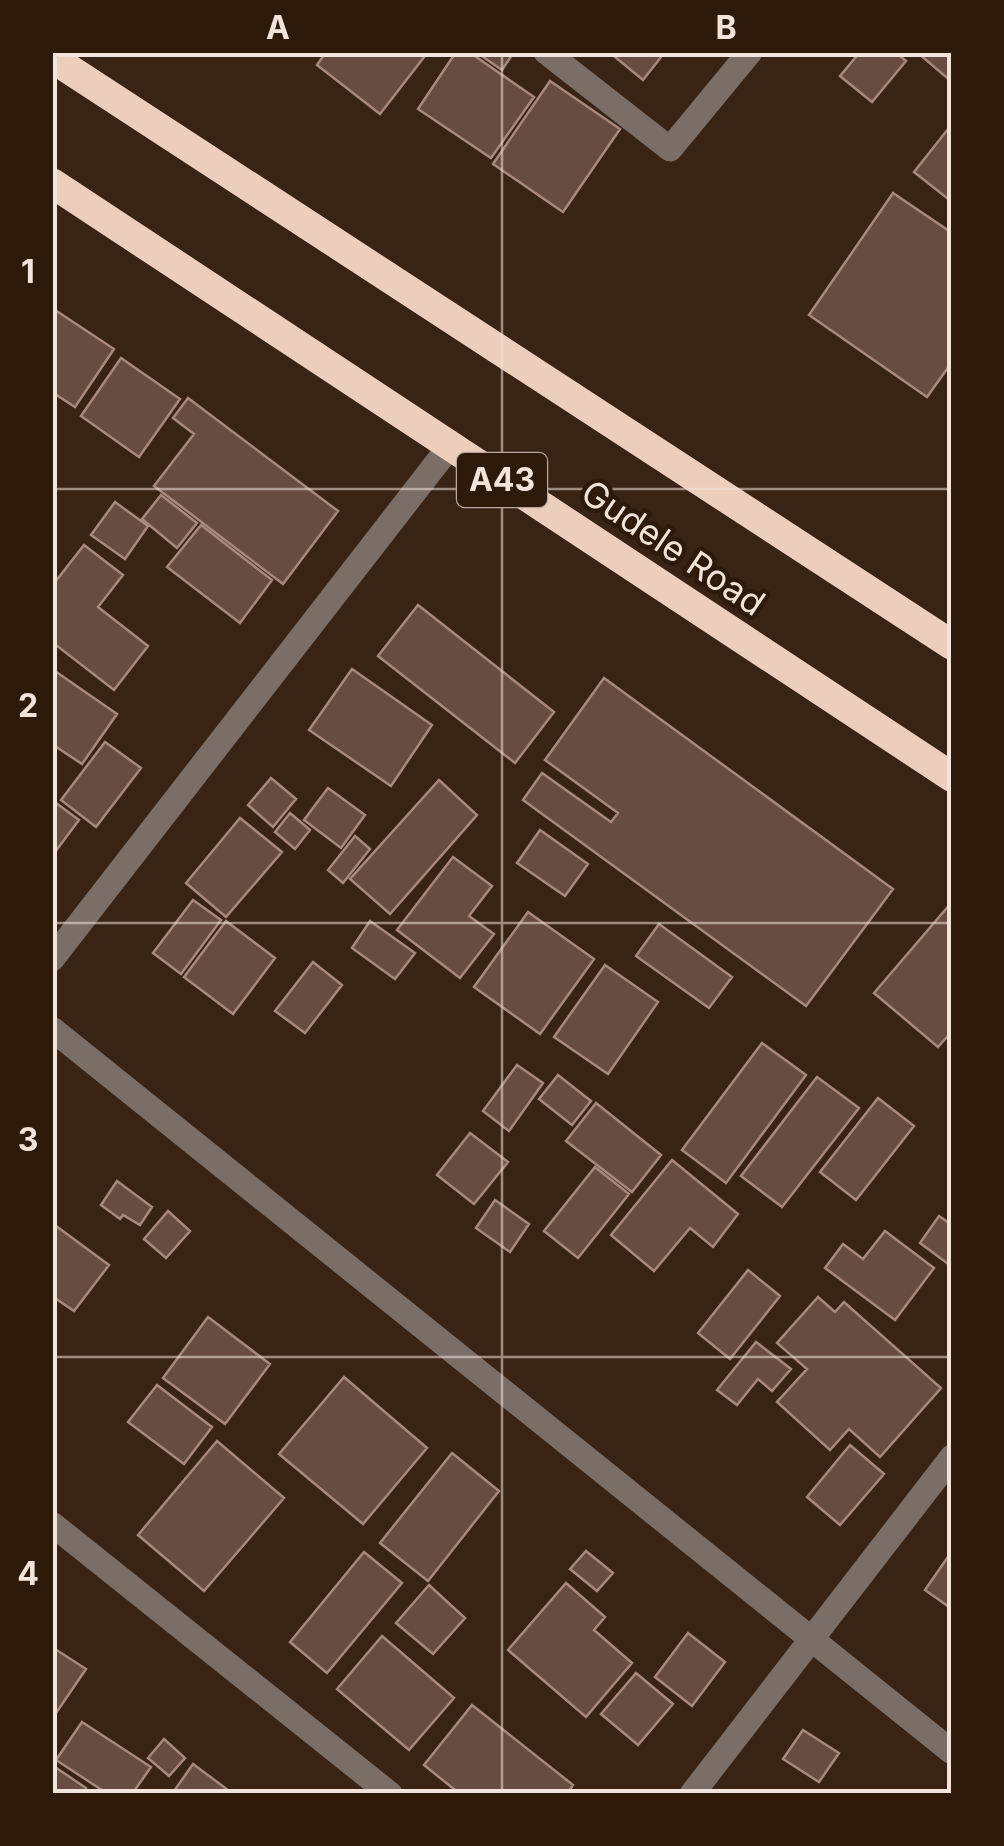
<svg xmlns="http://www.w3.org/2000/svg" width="1004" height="1846" viewBox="0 0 1004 1846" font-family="Inter,sans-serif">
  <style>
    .building { fill: #674c42; stroke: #a7897e; stroke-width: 2.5 }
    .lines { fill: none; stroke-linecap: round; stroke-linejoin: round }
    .minor { stroke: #7a6e67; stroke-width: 25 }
    .highway { stroke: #eccebd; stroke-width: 30 }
    .grid { fill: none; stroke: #f2e4da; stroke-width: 2.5; stroke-opacity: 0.55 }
    .labels { text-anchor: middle; stroke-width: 9; stroke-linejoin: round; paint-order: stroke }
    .shield { fill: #2e1a0b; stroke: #b7a79c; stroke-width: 2.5 }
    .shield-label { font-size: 32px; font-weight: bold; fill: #f2e4da }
    .street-label { font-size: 35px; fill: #f2e4da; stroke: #2e1a0b }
    .neatline { fill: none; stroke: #f2e4da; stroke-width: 4 }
    .grid-label { font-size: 32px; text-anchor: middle; font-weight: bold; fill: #f2e4da }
  </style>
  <rect width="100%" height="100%" fill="#392315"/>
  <path class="building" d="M 326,52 L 428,52 L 380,114 L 317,65 Z
    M 456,52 L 469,52 L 534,97 L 491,158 L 418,109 Z
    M 476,52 L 514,52 L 502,70 Z
    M 609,52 L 665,52 L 643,80 Z
    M 860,52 L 895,52 L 906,61 L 872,102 L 840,76 Z
    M 952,52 L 952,82 L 919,54 L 920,52 Z
    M 550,81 L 620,129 L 563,212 L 493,164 Z
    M 952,124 L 952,202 L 914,172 Z
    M 893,193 L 952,233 L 952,362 L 927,397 L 809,315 Z
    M 52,308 L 114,349 L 75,407 L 52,392 Z
    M 121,358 L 180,399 L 139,457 L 81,416 Z
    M 188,398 L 338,511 L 283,584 L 154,486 L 194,434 L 173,418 Z
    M 161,495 L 197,523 L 177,548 L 142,519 Z
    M 115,502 L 148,526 L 125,559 L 91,535 Z
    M 201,525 L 272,580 L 240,623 L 167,567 Z
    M 84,545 L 123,575 L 98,607 L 148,646 L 114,690 L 52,642 L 52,586 Z
    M 418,605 L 554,712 L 515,763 L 378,656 Z
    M 52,669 L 117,714 L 82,764 L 52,744 Z
    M 352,669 L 432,725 L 391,786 L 309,730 Z
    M 604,678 L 893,889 L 806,1006 L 523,800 L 542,773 L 611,822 L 618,813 L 545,760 Z
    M 105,742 L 141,768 L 96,827 L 61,800 Z
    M 271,778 L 296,799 L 273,827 L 248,805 Z
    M 439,780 L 477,815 L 390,914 L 350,879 Z
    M 328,788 L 365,815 L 341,848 L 304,820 Z
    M 52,800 L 79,820 L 52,856 Z
    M 290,813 L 310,830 L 295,849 L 275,832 Z
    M 240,818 L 282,852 L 226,917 L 186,883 Z
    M 540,830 L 588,864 L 565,896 L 517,863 Z
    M 355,836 L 370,849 L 343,883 L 328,870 Z
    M 453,857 L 492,886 L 469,916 L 494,934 L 460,978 L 397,930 Z
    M 193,900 L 221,920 L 181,974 L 153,953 Z
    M 952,902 L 952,1041 L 947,1037 L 938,1047 L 874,993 Z
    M 528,912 L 594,959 L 540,1034 L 474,987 Z
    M 226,921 L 275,958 L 233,1014 L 184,977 Z
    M 370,921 L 415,953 L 395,979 L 352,948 Z
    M 659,924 L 732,977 L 709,1008 L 636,956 Z
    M 313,962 L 342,985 L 305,1033 L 275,1011 Z
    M 605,965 L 658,1002 L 608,1074 L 554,1037 Z
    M 762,1043 L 806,1075 L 726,1183 L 682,1150 Z
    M 517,1065 L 543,1083 L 509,1131 L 483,1111 Z
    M 558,1075 L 591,1101 L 572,1125 L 539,1099 Z
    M 817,1077 L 859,1108 L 782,1207 L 741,1176 Z
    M 878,1098 L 914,1126 L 856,1200 L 820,1172 Z
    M 596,1103 L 661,1155 L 632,1192 L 566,1141 Z
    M 470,1133 L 508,1162 L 474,1204 L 437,1175 Z
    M 672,1160 L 738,1214 L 713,1247 L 690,1228 L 654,1271 L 611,1235 Z
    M 595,1167 L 629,1194 L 578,1258 L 544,1231 Z
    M 117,1181 L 152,1207 L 140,1225 L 123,1215 L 120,1219 L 101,1205 Z
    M 495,1200 L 529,1224 L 510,1252 L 476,1228 Z
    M 168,1211 L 190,1231 L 166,1258 L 144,1239 Z
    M 939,1216 L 952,1225 L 951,1266 L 920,1243 Z
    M 52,1223 L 109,1265 L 74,1311 L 52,1296 Z
    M 885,1231 L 934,1268 L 895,1320 L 825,1268 L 843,1244 L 863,1259 Z
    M 748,1270 L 780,1296 L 730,1359 L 698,1333 Z
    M 818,1297 L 835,1312 L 844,1302 L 941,1388 L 880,1457 L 849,1429 L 830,1450 L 777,1402 L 807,1369 L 777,1343 Z
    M 208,1317 L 270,1364 L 225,1424 L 163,1378 Z
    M 756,1342 L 791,1369 L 772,1391 L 758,1379 L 737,1405 L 717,1390 Z
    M 344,1377 L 427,1448 L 363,1524 L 279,1454 Z
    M 157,1385 L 212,1427 L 184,1464 L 128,1422 Z
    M 217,1441 L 284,1498 L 204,1591 L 138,1535 Z
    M 850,1445 L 884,1474 L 840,1525 L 807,1497 Z
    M 452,1453 L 499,1491 L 428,1581 L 380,1543 Z
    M 586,1551 L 613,1573 L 597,1591 L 570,1569 Z
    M 952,1551 L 952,1609 L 925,1590 Z
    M 364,1552 L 402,1583 L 327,1673 L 290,1642 Z
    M 566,1583 L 605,1617 L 594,1630 L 632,1663 L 586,1717 L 508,1650 Z
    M 429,1585 L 465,1618 L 433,1654 L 396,1623 Z
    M 688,1633 L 725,1662 L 692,1706 L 655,1677 Z
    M 382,1636 L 454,1698 L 409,1750 L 337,1689 Z
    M 52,1647 L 86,1669 L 52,1719 Z
    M 636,1673 L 673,1704 L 638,1745 L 601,1714 Z
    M 472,1705 L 573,1785 L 567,1794 L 460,1794 L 424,1765 Z
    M 82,1722 L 151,1767 L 132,1794 L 108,1794 L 56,1760 Z
    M 803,1730 L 839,1753 L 819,1782 L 783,1759 Z
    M 164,1739 L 185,1758 L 169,1776 L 148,1758 Z
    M 193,1764 L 232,1793 L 172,1794 Z
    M 52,1765 L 86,1788 L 82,1794 L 52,1794 Z"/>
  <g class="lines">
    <path class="minor" d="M 546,52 L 670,149 L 750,52
      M 52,959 L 450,446
      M 52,1029 L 952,1752
      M 52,1524 L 390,1794
      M 692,1794 L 952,1457"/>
    <path class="highway" d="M 52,58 L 952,645
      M 52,183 L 952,777"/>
  </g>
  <path class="grid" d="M 502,52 L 502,1794M 52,489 L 952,489M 52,923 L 952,923M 52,1357 L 952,1357"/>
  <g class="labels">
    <rect class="shield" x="457" y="453" width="90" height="54" rx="8"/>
    <g class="shield-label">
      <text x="502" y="491">A43</text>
    </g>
    <g class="street-label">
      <text transform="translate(673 548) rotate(34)" y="12">Gudele Road</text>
    </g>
  </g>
  <rect width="1004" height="1846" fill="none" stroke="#2e1a0b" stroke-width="110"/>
  <rect x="55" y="55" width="894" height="1736" class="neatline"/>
  <g class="grid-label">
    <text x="278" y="39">A</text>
    <text x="726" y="39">B</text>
    <text x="28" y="283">1</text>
    <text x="28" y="717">2</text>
    <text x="28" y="1151">3</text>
    <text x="28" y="1585">4</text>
  </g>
</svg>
